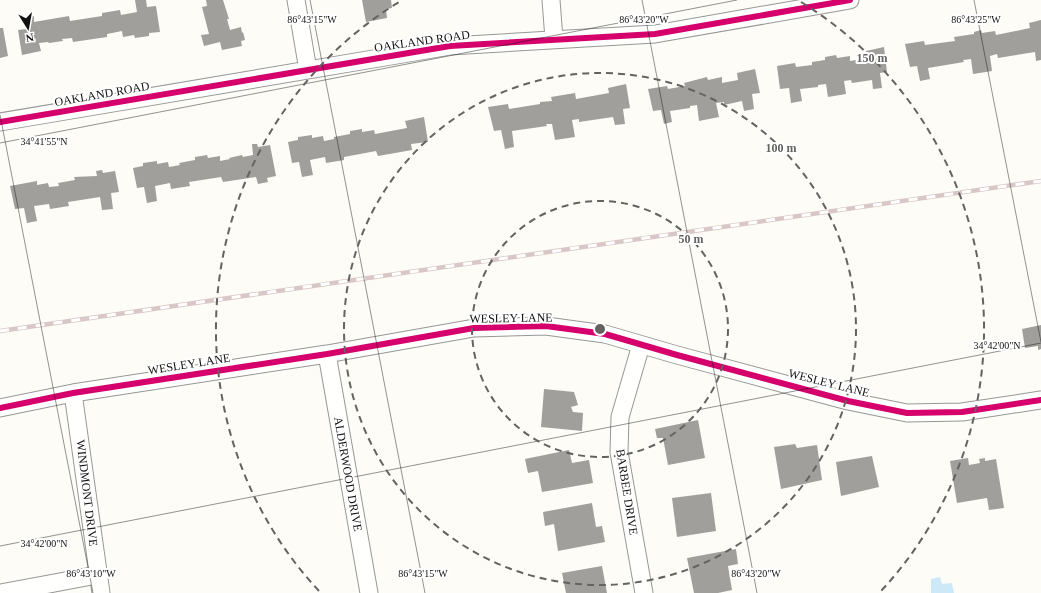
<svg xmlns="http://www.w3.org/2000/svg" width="1041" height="593" viewBox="0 0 1041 593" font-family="'Times New Roman',serif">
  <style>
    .water { fill: #cde8f7 }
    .building { fill: #a19f9c }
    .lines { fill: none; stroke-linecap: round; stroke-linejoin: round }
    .minor-casing { stroke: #979795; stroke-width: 19 }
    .minor { stroke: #fffffe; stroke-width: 17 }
    .rail-casing { stroke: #d9c6c7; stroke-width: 4.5 }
    .rail { stroke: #fff; stroke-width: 3; stroke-dasharray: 9; stroke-linecap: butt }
    .cycleway-casing { stroke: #fff; stroke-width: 8 }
    .cycleway { stroke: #d6006c; stroke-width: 6 }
    .ticks { fill: none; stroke: #111; stroke-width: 1; stroke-opacity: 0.45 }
    .ring { fill: none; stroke: #646362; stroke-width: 2; stroke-dasharray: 7 5 }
    .labels { text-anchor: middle; stroke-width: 4; stroke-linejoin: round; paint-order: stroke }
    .street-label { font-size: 12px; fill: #111; stroke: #fff }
    .ticks-label { font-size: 10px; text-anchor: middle; fill: #111; stroke: #fff; stroke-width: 4; stroke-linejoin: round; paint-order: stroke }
    .centre { fill: #646362; stroke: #fff; stroke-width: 2 }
    .ring-label { font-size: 12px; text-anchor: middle; font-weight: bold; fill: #646362; stroke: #fff; stroke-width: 4; stroke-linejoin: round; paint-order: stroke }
  </style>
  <rect width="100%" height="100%" fill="#fdfcf7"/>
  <path class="water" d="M 940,577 L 942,584 L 952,583 L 954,593 L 931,593 L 931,579 Z"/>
  <path class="building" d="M 135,0 L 146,0 L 147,7 L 156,6 L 160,32 L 149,33 L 149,36 L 135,38 L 134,35 L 123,37 L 122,31 L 107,34 L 107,37 L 73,42 L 72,38 L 62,39 L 63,41 L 49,43 L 48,42 L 39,43 L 41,51 L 22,55 L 18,30 L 26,29 L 24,18 L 34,16 L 34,22 L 69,16 L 70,21 L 102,16 L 102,13 L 120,10 L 121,15 L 137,12 Z
    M 206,0 L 223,0 L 229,19 L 227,19 L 230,30 L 241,27 L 242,33 L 243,32 L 245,40 L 241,41 L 242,46 L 222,50 L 220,42 L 204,46 L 201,35 L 209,34 L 202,7 L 207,6 Z
    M 362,0 L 391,0 L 392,8 L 386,9 L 387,18 L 366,22 Z
    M 1041,20 L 1041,60 L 1036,61 L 1035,52 L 998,58 L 997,54 L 990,56 L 992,71 L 973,74 L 971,59 L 963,60 L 964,62 L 928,68 L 930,79 L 920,81 L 917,66 L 910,67 L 905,44 L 924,41 L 925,45 L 955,41 L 954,37 L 974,34 L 974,32 L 981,30 L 982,33 L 995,31 L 996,35 L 1030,28 L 1029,23 Z
    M 0,28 L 3,28 L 8,56 L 0,58 Z
    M 884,47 L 887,72 L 880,73 L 882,88 L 873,89 L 872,80 L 852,83 L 851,80 L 844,81 L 846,94 L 828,97 L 826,84 L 818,85 L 818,87 L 800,89 L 802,101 L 791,103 L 789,88 L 780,89 L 777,66 L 795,63 L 796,67 L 812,65 L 812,62 L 825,60 L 825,57 L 836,55 L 837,58 L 850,56 L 850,61 L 867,58 L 866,51 Z
    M 755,69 L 760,93 L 752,94 L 754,109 L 744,111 L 742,101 L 724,105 L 724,102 L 716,103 L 719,117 L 699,121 L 697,105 L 690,106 L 690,108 L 670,111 L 672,122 L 664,124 L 661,110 L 653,111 L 648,89 L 667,86 L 668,89 L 685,86 L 684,83 L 707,77 L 708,80 L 722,77 L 722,83 L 738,80 L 737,73 Z
    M 626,84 L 630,108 L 623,109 L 625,124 L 615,125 L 613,117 L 579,122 L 579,119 L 572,120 L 575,137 L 555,140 L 552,124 L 546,124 L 547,126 L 512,131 L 514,147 L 505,149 L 501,130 L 494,131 L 488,107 L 508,104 L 509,109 L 540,104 L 540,102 L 552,101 L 551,97 L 575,93 L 576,99 L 609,93 L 608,88 Z
    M 424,117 L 428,142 L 411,144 L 412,150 L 378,156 L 376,151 L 344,157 L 344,160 L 326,163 L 325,157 L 310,160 L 313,175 L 302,177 L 299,162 L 292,163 L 288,142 L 298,140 L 298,137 L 312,135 L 312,138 L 323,136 L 324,141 L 334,139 L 334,137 L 350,134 L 350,131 L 362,129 L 362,132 L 374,130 L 375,134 L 407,128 L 405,121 Z
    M 252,144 L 257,144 L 258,147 L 270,145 L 276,176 L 267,178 L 268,182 L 258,184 L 256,177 L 223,182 L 221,177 L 189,182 L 190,186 L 171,189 L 170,183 L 155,186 L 157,201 L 147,203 L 144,187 L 137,188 L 133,168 L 143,166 L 143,163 L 157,161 L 157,164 L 168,162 L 169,167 L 180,165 L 179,163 L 195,160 L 195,157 L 207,155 L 208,158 L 220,156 L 220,161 L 230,159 L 229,158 L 242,155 L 243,157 L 253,155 Z
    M 102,170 L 103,173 L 115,171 L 119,192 L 111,193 L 113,209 L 102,210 L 100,197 L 68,202 L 69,206 L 50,209 L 49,204 L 34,206 L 37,221 L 27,223 L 24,208 L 15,209 L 10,186 L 37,181 L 37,185 L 48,183 L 49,187 L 59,186 L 58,183 L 75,180 L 74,177 L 97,176 L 96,171 Z
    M 1041,325 L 1041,349 L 1038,350 L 1038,346 L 1025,348 L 1022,329 Z
    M 544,389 L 574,392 L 578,405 L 571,407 L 573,412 L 583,413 L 582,431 L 541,427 Z
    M 698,420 L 705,458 L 668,465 L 663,438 L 657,438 L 655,429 Z
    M 795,444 L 797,448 L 817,445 L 822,480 L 781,489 L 774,447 Z
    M 569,450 L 572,463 L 589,460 L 593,483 L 542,492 L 538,471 L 528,473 L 525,459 Z
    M 872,456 L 879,487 L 841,496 L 836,462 Z
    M 968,458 L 969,465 L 980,463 L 979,459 L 985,458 L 985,461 L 996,459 L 1004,508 L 989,510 L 987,498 L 957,503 L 950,461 Z
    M 711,493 L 716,531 L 677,537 L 672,498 Z
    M 592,503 L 596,527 L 602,526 L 605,542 L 558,551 L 554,524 L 545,526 L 543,512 Z
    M 736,549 L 738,564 L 728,566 L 732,590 L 718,593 L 694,593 L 687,558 Z
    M 602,566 L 607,593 L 566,593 L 562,573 Z"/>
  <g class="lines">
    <g class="minor-casing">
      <path id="minor" d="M 296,0 L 308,70
        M 551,0 L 554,39
        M 0,122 L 450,46 L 655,34 L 850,0
        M 641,345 L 620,417 L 619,452 L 644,593
        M 327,354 L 369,593
        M 73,393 L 101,593
        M 0,408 L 73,393 L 327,354 L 474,328 L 546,326 L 605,334 L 677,355 L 848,401 L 907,413 L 962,412 L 1041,400
        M 1,593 L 97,575"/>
    </g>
    <use href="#minor" class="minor"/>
    <g class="rail-casing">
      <path id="rail" d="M 0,331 L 1041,181"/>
    </g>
    <use href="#rail" class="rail"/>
    <g class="cycleway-casing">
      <path id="cycleway" d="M 0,122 L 450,46 L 655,34 L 850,0
        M 0,408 L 73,393 L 327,354 L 474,328 L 546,326 L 605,334 L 677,355 L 848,401 L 907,413 L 962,412 L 1041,400"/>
    </g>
    <use href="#cycleway" class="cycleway"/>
  </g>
  <path class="ticks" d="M 310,0 L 425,593M 642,0 L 757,593M 974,0 L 1041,342M 0,115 L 93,593M 0,143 L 737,0M 0,546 L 1041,343"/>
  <g class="ring">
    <circle cx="600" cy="329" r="128"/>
    <circle cx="600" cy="329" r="256"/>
    <path d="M319 591A384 384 0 0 1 399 2M801 2A384 384 0 0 1 881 591"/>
  </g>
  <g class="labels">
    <g class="street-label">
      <text transform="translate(422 41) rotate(-8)" y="4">OAKLAND ROAD</text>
      <text transform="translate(102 94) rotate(-10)" y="4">OAKLAND ROAD</text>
      <text transform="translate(511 318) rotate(-1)" y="4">WESLEY LANE</text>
      <text transform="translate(189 364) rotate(-9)" y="4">WESLEY LANE</text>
      <text transform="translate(829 383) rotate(14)" y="4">WESLEY LANE</text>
      <text transform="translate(348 474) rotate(80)" y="4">ALDERWOOD DRIVE</text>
      <text transform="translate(627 492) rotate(81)" y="4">BARBEE DRIVE</text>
      <text transform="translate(87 493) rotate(83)" y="4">WINDMONT DRIVE</text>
    </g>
  </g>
  <g class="ticks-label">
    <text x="312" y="23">86°43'15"W</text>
    <text x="644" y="23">86°43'20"W</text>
    <text x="976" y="23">86°43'25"W</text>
    <text x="44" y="145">34°41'55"N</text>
    <text x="997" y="349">34°42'00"N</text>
    <text x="44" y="547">34°42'00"N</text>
    <text x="91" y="577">86°43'10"W</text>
    <text x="423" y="577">86°43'15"W</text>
    <text x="756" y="577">86°43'20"W</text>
  </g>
  <circle cx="600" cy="329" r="6" class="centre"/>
  <g class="ring-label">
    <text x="872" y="62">150 m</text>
    <text x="781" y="152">100 m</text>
    <text x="691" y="243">50 m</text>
  </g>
  <g transform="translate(28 28) rotate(169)" stroke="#ffffff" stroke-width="3" paint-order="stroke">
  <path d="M0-3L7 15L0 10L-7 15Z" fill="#111111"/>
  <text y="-6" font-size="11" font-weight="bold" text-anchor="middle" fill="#111111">N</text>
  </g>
</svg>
